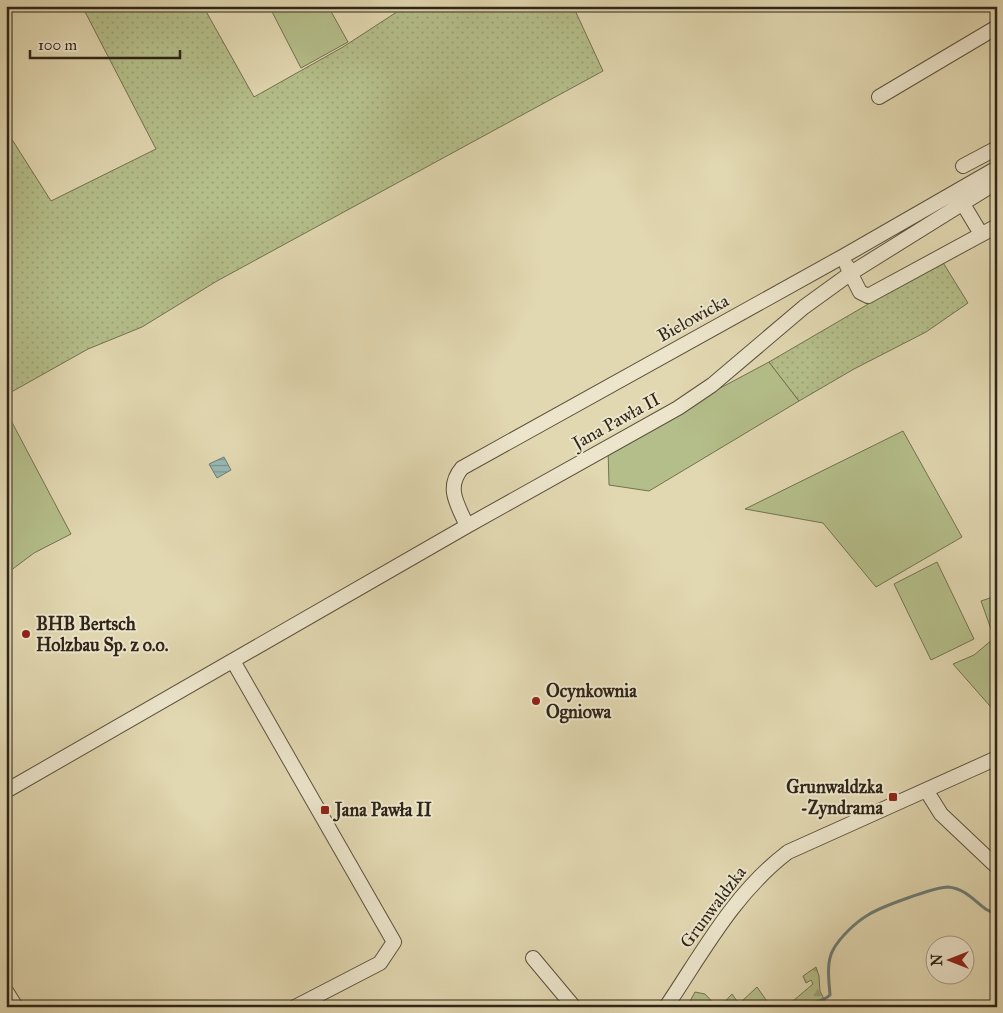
<svg xmlns="http://www.w3.org/2000/svg" width="1003" height="1013" viewBox="0 0 1003 1013" font-family="'IM FELL Great Primer',serif">
  <style>
    .grass { fill: #b4be8a; stroke: #727251 }
    .forest { fill: url(#forest-firs); stroke: #727251 }
    .garden { fill: url(#garden-dots); stroke: #727251 }
    .water { fill: url(#water-rules); stroke: #6d7d76 }
    .lines { fill: none; stroke-linecap: round; stroke-linejoin: round }
    .stream { stroke: #6d7d76; stroke-width: 3 }
    .minor-casing { stroke: #5c523e; stroke-width: 16 }
    .minor { stroke: #ece5cc; stroke-width: 14 }
    .poi-dot { fill: #8f2418; stroke: #ece5cc; stroke-width: 2 }
    .labels { text-anchor: middle; stroke-width: 4; stroke-linejoin: round; paint-order: stroke }
    .street-label { font-size: 18px; fill: #2f2518; stroke: #ece5cc }
    .poi-label { font-size: 18px; font-weight: bold; fill: #2f2518; stroke: #ece5cc; text-anchor: start }
  </style>
  <defs>
    <pattern id="forest-firs" width="22" height="20" patternUnits="userSpaceOnUse" patternTransform="scale(1.25)"><rect width="22" height="20" fill="#b4be8a"/><path d="M5 1l3.5 6h-7zM16 11l3.5 6h-7z" fill="#9ba376"/></pattern>
    <pattern id="garden-dots" width="8" height="8" patternUnits="userSpaceOnUse" patternTransform="scale(1.25)"><rect width="8" height="8" fill="#b4be8a"/><path d="M2 2h.1M6 6h.1" fill="none" stroke="#9ba376" stroke-width="1.8" stroke-linecap="round"/></pattern>
    <pattern id="water-rules" width="6" height="5" patternUnits="userSpaceOnUse" patternTransform="scale(1.25)"><rect width="6" height="5" fill="#97b8b4"/><path d="M0 2.5h6" fill="none" stroke="#7c9591"/></pattern>
  </defs>
  <rect width="100%" height="100%" fill="#e1d7b0"/>
  <filter id="stains"><feTurbulence type="fractalNoise" baseFrequency=".004" numOctaves="4"/><feColorMatrix values="0 0 0 0 .2 0 0 0 0 .09 0 0 0 0 .02 0 0 0 .5 -.17"/></filter>
  <radialGradient id="worn" r=".72"><stop offset=".6" stop-color="#630" stop-opacity="0"/><stop offset="1" stop-color="#630" stop-opacity=".3"/></radialGradient>
  <path class="grass" d="M 269,6 L 328,6 L 348,42 L 301,68 Z
    M 769,362 L 799,401 L 649,491 L 609,485 L 608,448 Z
    M 6,411 L 71,534 L 34,553 L 6,574 Z
    M 903,431 L 962,537 L 876,587 L 823,523 L 745,509 Z
    M 937,562 L 974,639 L 931,660 L 894,584 Z
    M 996,596 L 997,627 L 991,629 L 981,601 Z
    M 992,640 L 997,646 L 997,714 L 953,664 L 974,655 Z
    M 757,987 L 771,1007 L 720,1007 L 732,994 L 739,1004 Z
    M 695,992 L 705,994 L 717,1007 L 687,1007 Z"/>
  <path class="forest" d="M 816,967 L 819,976 L 820,991 L 828,1007 L 793,1007 L 793,1001 L 813,984 L 811,980 L 806,983 L 803,976 Z"/>
  <path class="garden" d="M 82,6 L 203,6 L 254,97 L 343,47 L 406,6 L 573,6 L 603,71 L 217,281 L 142,327 L 88,349 L 6,395 L 6,130 L 51,201 L 156,149 Z
    M 942,261 L 968,303 L 926,332 L 854,369 L 799,401 L 769,362 Z"/>
  <path class="water" d="M 224,457 L 231,470 L 217,478 L 209,464 Z"/>
  <g class="lines">
    <path class="stream" d="M 802,1007 C 811,1001 822,1003 830,995 C 829,980 826,963 833,950 C 840,937 856,922 868,915 C 880,907 935,887 948,887 C 972,889 981,913 997,913"/>
    <g class="minor-casing">
      <path id="minor" d="M 879,97 L 997,27
        M 963,166 L 997,148
        M 957,194 L 981,234
        M 847,266 L 860,292 L 868,296 L 997,226
        M 467,526 C 458,505 445,488 462,468 L 842,257 L 997,168
        M 233,661 L 394,942 L 380,963 L 295,1007
        M 926,790 L 941,814 L 997,867
        M 6,791 L 467,526 L 678,408 L 712,385 L 804,307 L 851,273 L 997,182
        M 533,958 L 574,1007
        M 6,991 L 16,1007
        M 666,1007 C 703,952 734,893 788,852 L 997,758"/>
    </g>
    <use href="#minor" class="minor"/>
  </g>
  <g class="poi-dot">
    <circle cx="26" cy="634" r="5"/>
    <circle cx="536" cy="701" r="5"/>
    <rect x="888" y="792" width="10" height="10" rx="2.5"/>
    <rect x="320" y="805" width="10" height="10" rx="2.5"/>
  </g>
  <g class="labels">
    <g class="street-label">
      <text transform="translate(693 318) rotate(-29)" y="6">Bielowicka</text>
      <text transform="translate(616 421) rotate(-29)" y="6">Jana Pawła II</text>
      <text transform="translate(713 907) rotate(-53)" y="6">Grunwaldzka</text>
    </g>
    <g class="poi-label">
      <text x="36" y="630">BHB Bertsch<tspan x="36" dy="21">Holzbau Sp. z o.o.</tspan></text>
      <text x="546" y="697">Ocynkownia<tspan x="546" dy="21">Ogniowa</tspan></text>
      <text x="883" y="793" text-anchor="end">Grunwaldzka<tspan x="883" dy="21">-Zyndrama</tspan></text>
      <text x="335" y="816">Jana Pawła II</text>
    </g>
  </g>
  <rect width="1003" height="1013" fill="none" stroke="#e1d7b0" stroke-width="25"/>
  <rect x="8" y="8" width="988" height="998" fill="none" stroke="#2f2518" stroke-width="2.5"/>
  <rect x="12" y="12" width="978" height="988" fill="none" stroke="#2f2518"/>
  <g transform="translate(950 960) rotate(270)"><circle r="24" fill="#ece5cc" stroke="#a09884"/>
  <path d="M0-4L9 19L0 12L-9 19Z" fill="#8f2418"/>
  <text y="-8" font-size="14" font-weight="bold" text-anchor="middle" fill="#2f2518">N</text>
  </g>
  <path d="M30 50v8h150v-8" fill="none" stroke="#2f2518" stroke-width="2.5"/>
  <text x="38" y="50" font-size="15" fill="#2f2518" stroke="#ece5cc" stroke-width="4" paint-order="stroke">100 m</text>
  <rect width="100%" height="100%" filter="url(#stains)"/>
  <rect width="100%" height="100%" fill="url(#worn)"/>
</svg>
